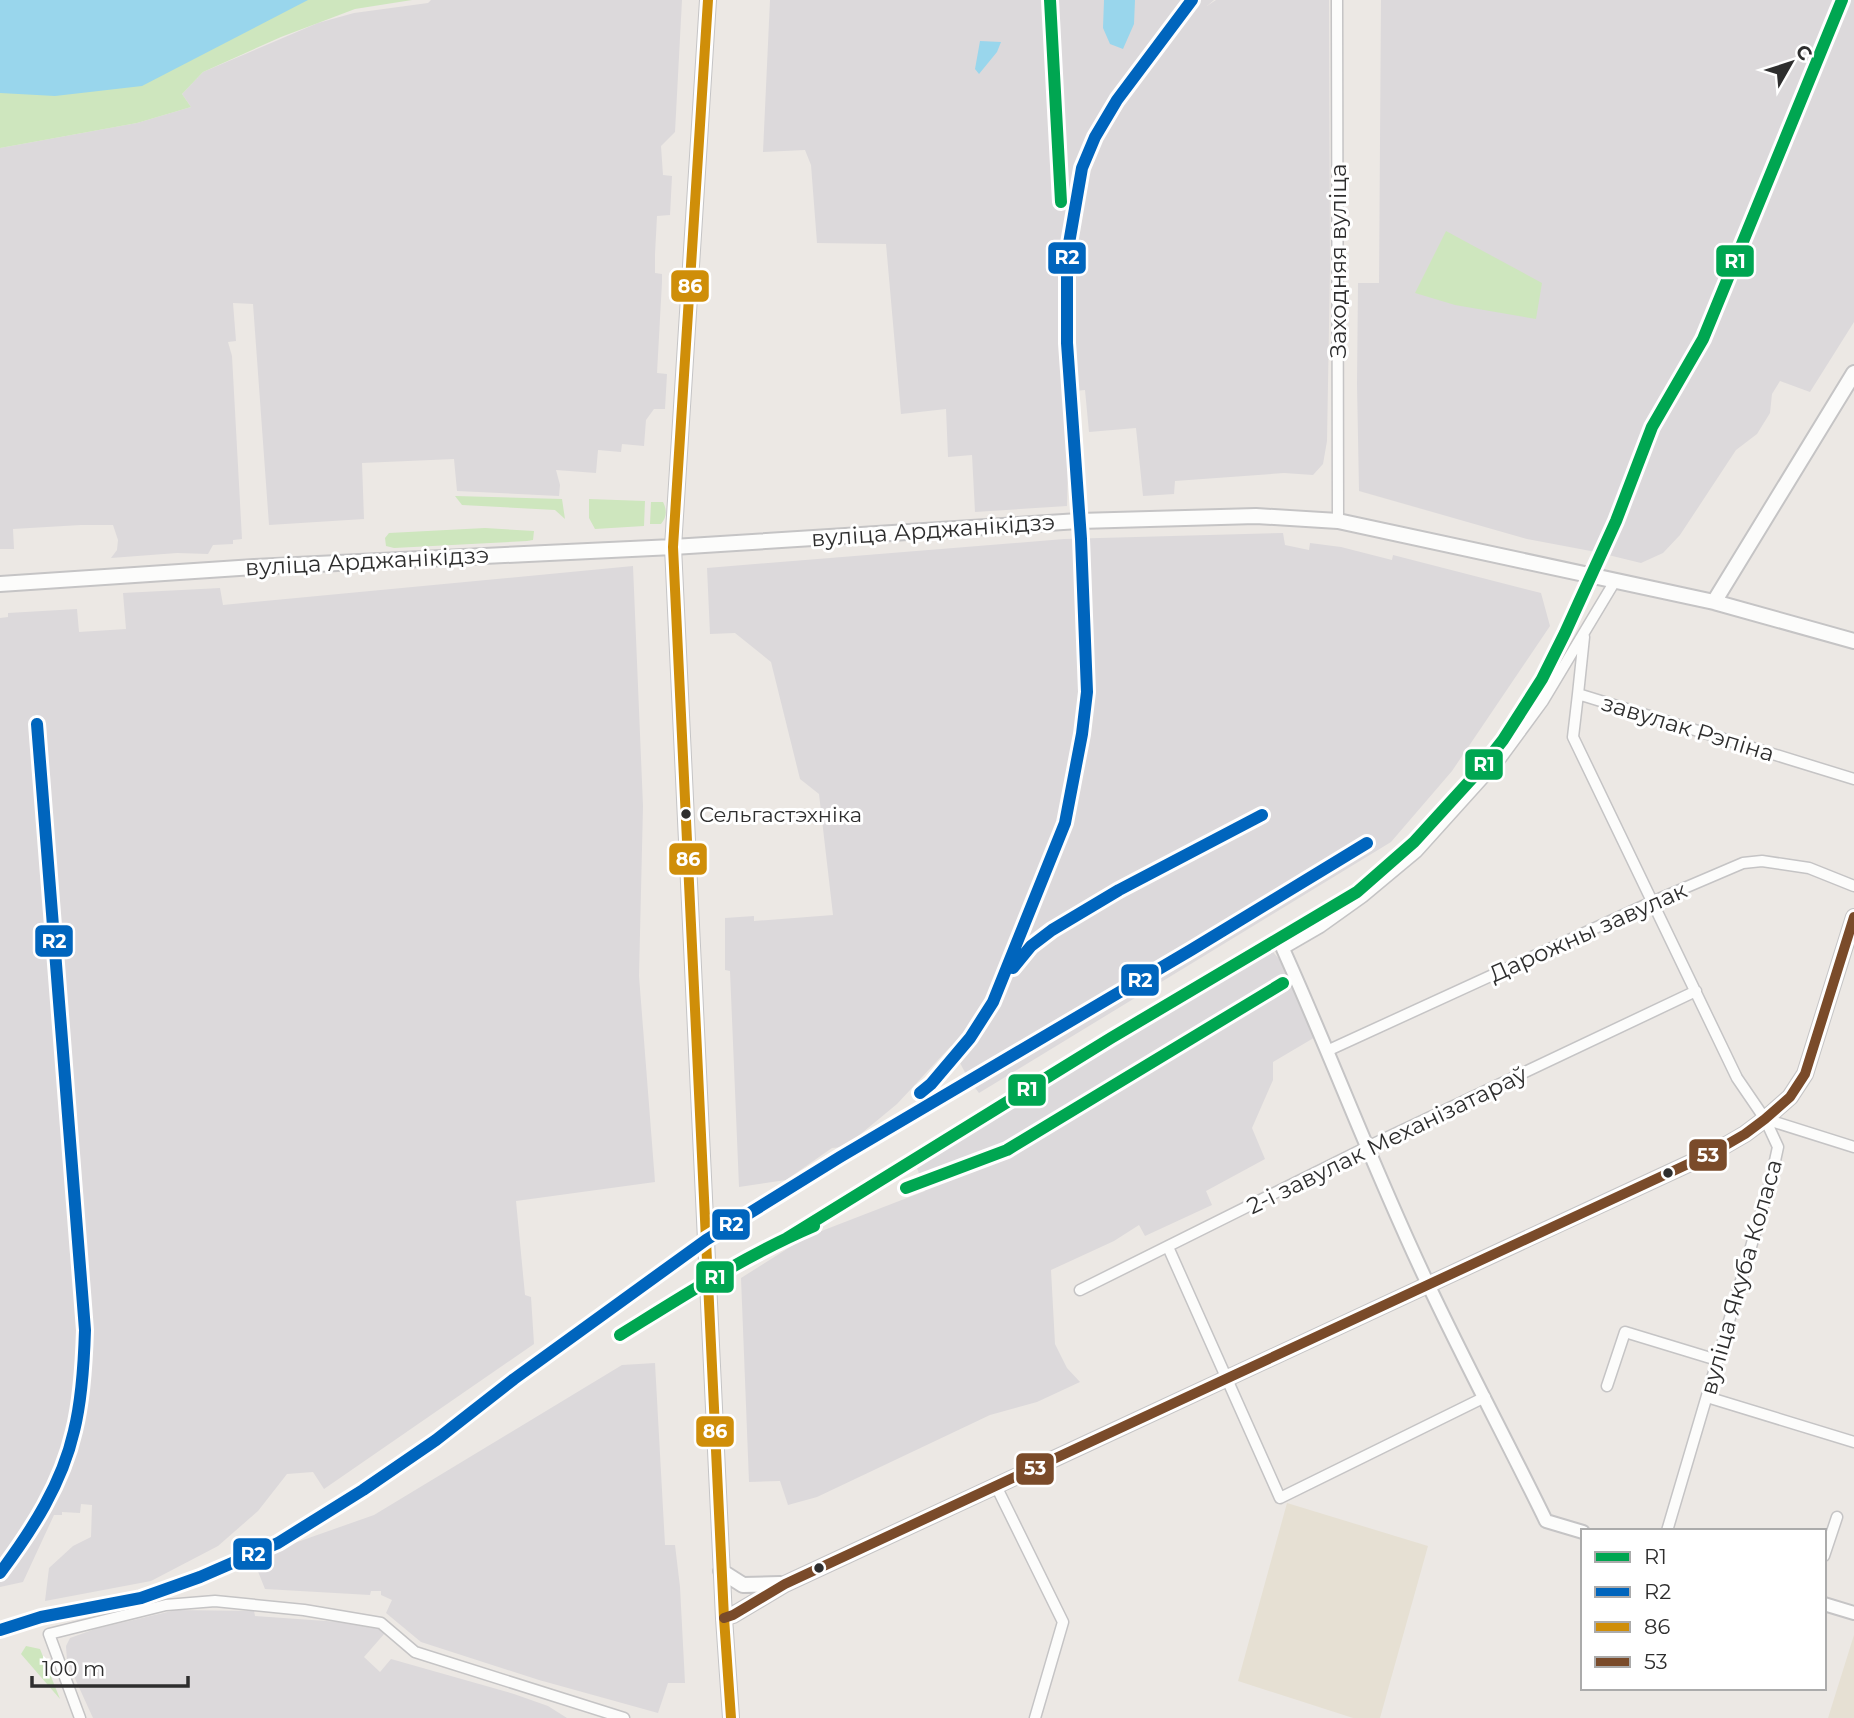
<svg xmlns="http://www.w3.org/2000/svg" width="1854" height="1718" viewBox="0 0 1854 1718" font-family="Montserrat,sans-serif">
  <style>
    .industrial { fill: #dcd9db }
    .education { fill: #e6e0d3 }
    .green { fill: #cee6be }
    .water { fill: #99d6ec }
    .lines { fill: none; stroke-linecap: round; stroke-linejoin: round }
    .minor-casing { stroke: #c5c4c5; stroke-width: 13 }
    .tertiary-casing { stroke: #c5c4c5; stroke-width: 16 }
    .secondary-casing { stroke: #c5c4c5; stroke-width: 18 }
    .minor { stroke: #fcfcfb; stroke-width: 10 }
    .tertiary { stroke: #fcfcfb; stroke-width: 12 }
    .secondary { stroke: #fcfcfb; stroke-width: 14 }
    .bus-1-casing { stroke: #fff; stroke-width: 16 }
    .bus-2-casing { stroke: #fff; stroke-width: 16 }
    .bus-1 { stroke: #cf8e09; stroke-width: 10 }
    .bus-2 { stroke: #7a4b2a; stroke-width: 10 }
    .rail-1-casing { stroke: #fff; stroke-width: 18 }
    .rail-2-casing { stroke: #fff; stroke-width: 18 }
    .rail-1 { stroke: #00a651; stroke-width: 12 }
    .rail-2 { stroke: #0065bd; stroke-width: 12 }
    .bus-dot { fill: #2e2e2e; stroke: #fff; stroke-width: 2.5 }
    .labels { text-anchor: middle; stroke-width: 6; stroke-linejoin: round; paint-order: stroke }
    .bus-label { font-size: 21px; fill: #2e2e2e; stroke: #fff; text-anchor: start }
    .street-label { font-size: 23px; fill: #2e2e2e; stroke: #fff }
    .line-badge { stroke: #fff; stroke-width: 2.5 }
    .badge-label { font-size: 19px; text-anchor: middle; font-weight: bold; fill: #fff }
  </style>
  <rect width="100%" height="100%" fill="#ece8e4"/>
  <path class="industrial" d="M 431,0 L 682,0 L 675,132 L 661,146 L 663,175 L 672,176 L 670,215 L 657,216 L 655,254 L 655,273 L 662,274 L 662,282 L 657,373 L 667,374 L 665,409 L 654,409 L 646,420 L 644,446 L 622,444 L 621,452 L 598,450 L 596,473 L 556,470 L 560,485 L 559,496 L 457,491 L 454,459 L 362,463 L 364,519 L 269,525 L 253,304 L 233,303 L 236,341 L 228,342 L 232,356 L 242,539 L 233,540 L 233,544 L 213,545 L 208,554 L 177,553 L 111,558 L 117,550 L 118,540 L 113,525 L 81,525 L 13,529 L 14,549 L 0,549 L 0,148 L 137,123 L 191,107 L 182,94 L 203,72 L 318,23 L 354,13 L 428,3 Z
    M 770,0 L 1214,0 L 1207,6 L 1216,0 L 1329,0 L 1330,269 L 1327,441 L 1323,464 L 1313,475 L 1284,473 L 1175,481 L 1174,494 L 1143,496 L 1136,428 L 1089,432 L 1085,390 L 1075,391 L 1072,346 L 1064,346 L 1069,432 L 1067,506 L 975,512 L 972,455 L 948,457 L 946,409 L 901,414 L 886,244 L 817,243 L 811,165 L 805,150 L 763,152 Z
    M 1381,0 L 1854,0 L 1854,322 L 1810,392 L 1780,381 L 1772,394 L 1770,413 L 1757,434 L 1736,450 L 1680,535 L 1663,553 L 1641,563 L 1596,552 L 1527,539 L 1359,491 L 1357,384 L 1358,283 L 1379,283 Z
    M 1283,533 L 1285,545 L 1309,550 L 1310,543 L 1341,547 L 1392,560 L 1393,555 L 1541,593 L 1550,626 L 1452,771 L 1391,842 L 979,1093 L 969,1080 L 951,1046 L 897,1104 L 845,1147 L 832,1148 L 786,1180 L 739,1187 L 730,971 L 725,970 L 725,918 L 754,916 L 754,921 L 833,915 L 819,794 L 800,779 L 771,662 L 735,633 L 710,634 L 707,568 L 1064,539 Z
    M 633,566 L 643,806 L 639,976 L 655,1182 L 516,1201 L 525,1295 L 531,1297 L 534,1344 L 324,1489 L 313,1472 L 287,1474 L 258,1511 L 218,1546 L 151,1581 L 45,1601 L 49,1568 L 73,1546 L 91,1537 L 92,1505 L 81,1504 L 80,1513 L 62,1512 L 62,1515 L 54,1515 L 23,1582 L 0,1587 L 0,618 L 8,617 L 8,613 L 77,609 L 79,632 L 126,629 L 123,593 L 220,588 L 223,605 Z
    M 1273,952 L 1287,968 L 1317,1036 L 1273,1062 L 1273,1080 L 1252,1128 L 1265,1159 L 1206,1191 L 1212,1205 L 1145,1236 L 1139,1225 L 1114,1241 L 1051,1270 L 1055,1344 L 1067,1368 L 1080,1382 L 1037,1402 L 990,1415 L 817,1497 L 788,1505 L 780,1481 L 749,1482 L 741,1278 L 806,1237 L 925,1191 L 916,1165 L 1180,1005 Z
    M 655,1363 L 665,1545 L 675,1545 L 680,1587 L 685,1683 L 668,1683 L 658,1713 L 539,1680 L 421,1642 L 386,1613 L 392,1600 L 381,1595 L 381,1591 L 371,1591 L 370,1595 L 265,1589 L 255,1564 L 286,1546 L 374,1515 L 622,1365 Z
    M 176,1610 L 254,1611 L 255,1616 L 340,1622 L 379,1629 L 385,1633 L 364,1657 L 380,1672 L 391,1659 L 514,1694 L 548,1706 L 567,1718 L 93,1718 L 67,1661 L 66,1646 L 70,1638 L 95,1629 Z"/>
  <path class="education" d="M 1287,1503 L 1428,1546 L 1380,1718 L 1353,1718 L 1238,1681 Z
    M 1854,1635 L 1854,1718 L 1828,1718 Z"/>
  <path class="green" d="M 0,0 L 412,0 L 355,9 L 281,37 L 203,72 L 182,94 L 191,107 L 137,123 L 0,148 Z
    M 1446,231 L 1542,283 L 1536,319 L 1455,305 L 1415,293 Z
    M 455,496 L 562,499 L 565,519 L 555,510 L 462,505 Z
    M 589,499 L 645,501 L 644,526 L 595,529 L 589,518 Z
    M 651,502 L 663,502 C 667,510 667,517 661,524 L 650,524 Z
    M 485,528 L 534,531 L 533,540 L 527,541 L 394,548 L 386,546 L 385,538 L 389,533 Z
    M 26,1646 L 40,1649 L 60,1699 L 21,1654 Z"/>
  <path class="water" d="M 0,0 L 308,0 L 142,86 L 55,96 L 0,93 Z
    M 1104,0 L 1135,0 L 1134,24 L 1123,49 L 1110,44 L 1103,28 Z
    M 980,41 L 1001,42 L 997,52 L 979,74 L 975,69 Z"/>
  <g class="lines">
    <g class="minor-casing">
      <path id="minor" d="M 1337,0 L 1338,521
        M 1584,637 L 1578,694 L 1854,779
        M 1578,694 L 1573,737 L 1737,1078 L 1765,1119 L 1778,1147 L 1771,1179 L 1667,1531
        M 1283,949 L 1321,927 L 1363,897 L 1417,852 L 1499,761 L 1543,701 L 1615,581
        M 1329,1050 L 1654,901 L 1743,863 L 1762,861 L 1809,868 L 1854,886
        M 1765,1119 L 1854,1147
        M 1168,1247 L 1280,1498 L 1485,1397
        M 1080,1290 L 1367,1147 L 1696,991
        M 1607,1386 L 1625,1332 L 1717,1360
        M 1707,1397 L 1854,1442
        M 997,1488 L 1063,1622 L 1035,1718
        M 1824,1556 L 1837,1517
        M 80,1718 L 49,1634 L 166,1605 L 215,1601 L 304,1610 L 381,1623 L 415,1652 L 624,1718"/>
    </g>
    <g class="tertiary-casing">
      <path id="tertiary" d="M 1283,949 C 1333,1060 1375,1173 1427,1282 C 1465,1363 1507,1441 1546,1521 L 1583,1532
        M 1824,1604 L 1854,1613"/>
    </g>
    <g class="secondary-casing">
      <path id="secondary" d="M 708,0 L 673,547 L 724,1618 L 731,1718
        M 0,584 L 254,567 L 673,547 L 1079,521 L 1256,516 L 1338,521 L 1714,602 L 1854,641
        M 1714,602 L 1854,373
        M 721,1571 L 743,1585 L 780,1584
        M 724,1618 L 733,1615 L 785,1584 C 1096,1442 1404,1295 1714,1152 L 1745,1134 L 1765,1119 L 1790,1097 L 1805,1074 L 1854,917"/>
    </g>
    <use href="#minor" class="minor"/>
    <use href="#tertiary" class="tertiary"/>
    <use href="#secondary" class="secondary"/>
    <g class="bus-1-casing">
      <path id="bus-1" d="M 708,0 L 673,547 L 724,1618 L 731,1718"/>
    </g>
    <g class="bus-2-casing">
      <path id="bus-2" d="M 724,1618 L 733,1615 L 785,1584 C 1096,1442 1404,1295 1714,1152 L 1745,1134 L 1765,1119 L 1790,1097 L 1805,1074 L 1854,917"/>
    </g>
    <use href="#bus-1" class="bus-1"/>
    <use href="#bus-2" class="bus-2"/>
    <g class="rail-1-casing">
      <path id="rail-1" d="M 1050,0 L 1061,202
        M 906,1188 L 1007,1150 L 1283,983
        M 787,1238 L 1111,1038 L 1357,892 L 1414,842 L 1477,773 L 1503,740 L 1542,679 L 1565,633 L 1616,521 L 1652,427 L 1703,339 L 1842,0
        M 620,1335 C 683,1296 746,1255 814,1226"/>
    </g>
    <g class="rail-2-casing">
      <path id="rail-2" d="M 1013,968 L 1031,946 L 1052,930 L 1119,890 L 1262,815
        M 920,1093 L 931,1084 L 970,1038 L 993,1002 L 1065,823 L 1082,734 L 1087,692 L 1081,539 L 1067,343 L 1067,255 L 1082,168 L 1095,137 L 1117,100 L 1192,0
        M 0,1573 C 32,1530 62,1484 74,1431 C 82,1399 84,1363 85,1330 L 37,724
        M 0,1630 L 41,1617 L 141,1598 L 200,1577 L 278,1543 L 363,1490 L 436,1440 L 514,1379 L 706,1240 L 840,1157 L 1191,950 L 1367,843"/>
    </g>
    <use href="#rail-1" class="rail-1"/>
    <use href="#rail-2" class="rail-2"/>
  </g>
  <g class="bus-dot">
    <circle cx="686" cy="814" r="6"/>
    <circle cx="1668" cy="1173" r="6"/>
    <circle cx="819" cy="1568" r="6"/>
  </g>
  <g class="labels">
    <g class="bus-label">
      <text x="699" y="822">Сельгастэхніка</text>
    </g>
    <g class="street-label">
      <text transform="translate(1338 261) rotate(-90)" y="8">Заходняя вуліца</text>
      <text transform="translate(933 530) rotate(-4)" y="8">вуліца Арджанікідзэ</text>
      <text transform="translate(367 561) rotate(-3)" y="8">вуліца Арджанікідзэ</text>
      <text transform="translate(1688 728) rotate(17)" y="8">завулак Рэпіна</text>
      <text transform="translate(1588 932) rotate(-24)" y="8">Дарожны завулак</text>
      <text transform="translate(1387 1140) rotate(-26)" y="8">2-і завулак Механізатараў</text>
      <text transform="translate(1741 1277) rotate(-74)" y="8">вуліца Якуба Коласа</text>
    </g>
  </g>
  <g class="line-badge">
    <rect x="1047" y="241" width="40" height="34" rx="7" fill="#0065bd"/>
    <rect x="1715" y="244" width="40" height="34" rx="7" fill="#00a651"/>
    <rect x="670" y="269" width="40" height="34" rx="7" fill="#cf8e09"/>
    <rect x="1464" y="748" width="40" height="33" rx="7" fill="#00a651"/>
    <rect x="668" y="842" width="40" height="34" rx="7" fill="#cf8e09"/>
    <rect x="34" y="924" width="40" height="34" rx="7" fill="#0065bd"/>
    <rect x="1120" y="963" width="40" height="34" rx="7" fill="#0065bd"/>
    <rect x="1007" y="1073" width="40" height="34" rx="7" fill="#00a651"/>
    <rect x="1688" y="1138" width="40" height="34" rx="7" fill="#7a4b2a"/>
    <rect x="711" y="1208" width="40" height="33" rx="7" fill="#0065bd"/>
    <rect x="695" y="1260" width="40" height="34" rx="7" fill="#00a651"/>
    <rect x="695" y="1415" width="40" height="33" rx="7" fill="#cf8e09"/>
    <rect x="1015" y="1452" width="40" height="34" rx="7" fill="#7a4b2a"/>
    <rect x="232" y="1537" width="41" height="34" rx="7" fill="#0065bd"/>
  </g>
  <g class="badge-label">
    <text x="1067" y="264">R2</text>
    <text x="1735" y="268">R1</text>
    <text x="690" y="293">86</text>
    <text x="1484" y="771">R1</text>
    <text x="688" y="866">86</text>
    <text x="54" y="948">R2</text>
    <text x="1140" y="987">R2</text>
    <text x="1027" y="1096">R1</text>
    <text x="1708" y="1162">53</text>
    <text x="731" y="1231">R2</text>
    <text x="715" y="1284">R1</text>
    <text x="715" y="1438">86</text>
    <text x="1035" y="1475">53</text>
    <text x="253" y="1561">R2</text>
  </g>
  <rect x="1581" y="1529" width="245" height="161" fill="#ffffff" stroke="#ababab" stroke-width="2"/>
  <rect x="1595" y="1552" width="35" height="10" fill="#00a651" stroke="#ababab" stroke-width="2"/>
  <text x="1644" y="1564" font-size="21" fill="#2e2e2e">R1</text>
  <rect x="1595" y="1587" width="35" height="10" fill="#0065bd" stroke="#ababab" stroke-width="2"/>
  <text x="1644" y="1599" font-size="21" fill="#2e2e2e">R2</text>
  <rect x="1595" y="1622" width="35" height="10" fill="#cf8e09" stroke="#ababab" stroke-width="2"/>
  <text x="1644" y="1634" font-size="21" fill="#2e2e2e">86</text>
  <rect x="1595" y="1657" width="35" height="10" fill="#7a4b2a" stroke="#ababab" stroke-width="2"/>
  <text x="1644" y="1669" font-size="21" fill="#2e2e2e">53</text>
  <g transform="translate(1791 63) rotate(51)" stroke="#ffffff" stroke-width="5" paint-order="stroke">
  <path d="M0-5L12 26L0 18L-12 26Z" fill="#2e2e2e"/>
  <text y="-10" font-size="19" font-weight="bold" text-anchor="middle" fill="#2e2e2e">С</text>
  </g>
  <path d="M32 1676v10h156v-10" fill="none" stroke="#2e2e2e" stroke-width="3.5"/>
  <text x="42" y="1676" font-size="21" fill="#2e2e2e" stroke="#ffffff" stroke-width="5" paint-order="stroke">100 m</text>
</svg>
